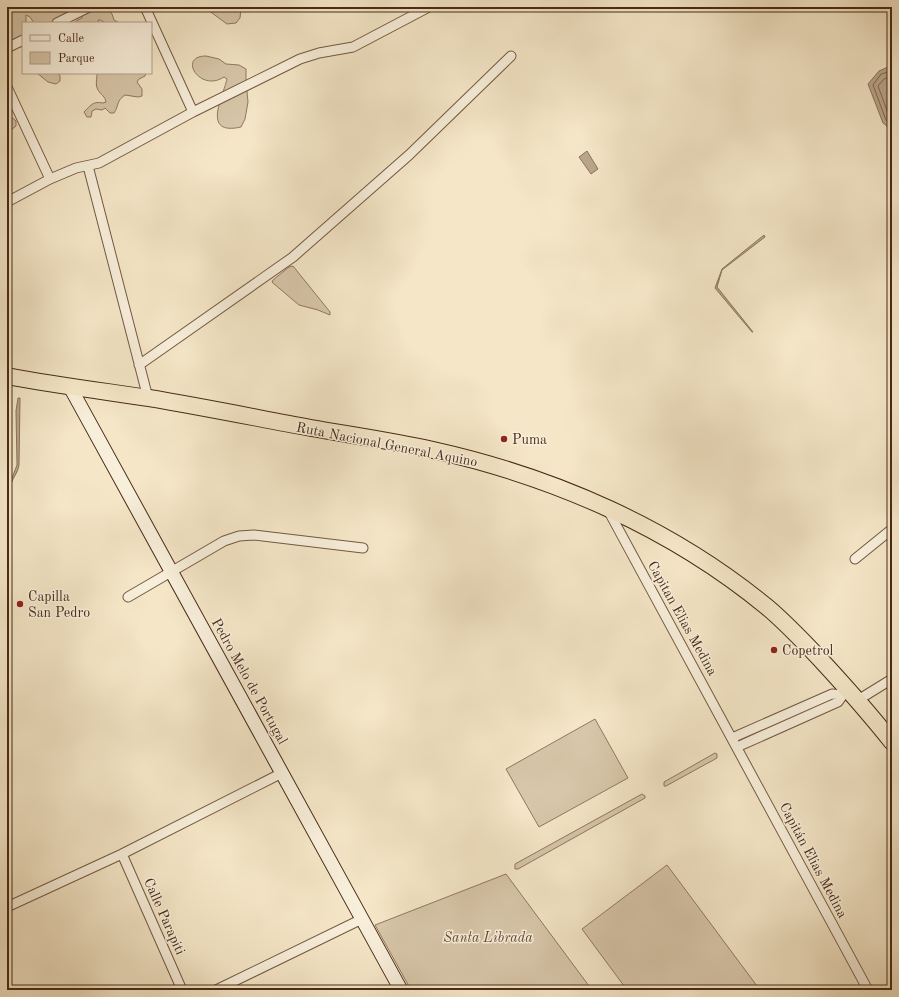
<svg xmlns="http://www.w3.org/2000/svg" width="899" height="997" viewBox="0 0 899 997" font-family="'Old Standard TT',serif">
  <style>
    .green { fill: #d7c6a9; stroke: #907860 }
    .water { fill: #baa68b; stroke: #8c745c }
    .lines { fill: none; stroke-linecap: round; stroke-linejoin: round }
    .shore { stroke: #816850; stroke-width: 1 }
    .street-casing { stroke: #735942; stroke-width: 11 }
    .secondary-casing { stroke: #482a16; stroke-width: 15 }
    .highway-casing { stroke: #482a16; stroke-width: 18 }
    .street { stroke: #f8efdb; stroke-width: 9 }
    .secondary { stroke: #f8efdb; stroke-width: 13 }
    .highway { stroke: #f4e6c7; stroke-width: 16 }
    .poi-dot { fill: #8f2418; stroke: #f8efdb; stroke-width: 1.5 }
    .labels { text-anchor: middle; stroke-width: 3; stroke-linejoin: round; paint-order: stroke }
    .poi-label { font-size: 14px; fill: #482a16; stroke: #f8efdb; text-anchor: start }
    .street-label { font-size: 14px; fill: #482a16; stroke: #f8efdb }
    .park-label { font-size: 14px; font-style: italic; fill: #654933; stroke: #f8efdb }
  </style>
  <rect width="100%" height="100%" fill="#f4e6c7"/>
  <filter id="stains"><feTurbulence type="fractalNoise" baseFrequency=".005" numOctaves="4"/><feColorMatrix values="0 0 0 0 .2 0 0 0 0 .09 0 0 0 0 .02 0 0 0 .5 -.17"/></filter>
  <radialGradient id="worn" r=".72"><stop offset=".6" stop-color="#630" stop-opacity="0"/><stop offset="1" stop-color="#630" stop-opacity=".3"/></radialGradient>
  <path class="green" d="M 7,7 L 108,7 L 108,9 L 112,14 L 114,20 L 118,22 L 117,23 L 106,23 L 100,20 L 98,20 L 99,23 L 76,23 L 76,21 L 82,18 L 82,14 L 53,23 L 34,23 L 30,17 L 26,15 L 26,23 L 23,23 L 23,48 L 15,44 L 7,44 Z
    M 204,7 L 241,7 L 240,18 L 236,23 L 227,24 Z
    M 206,56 L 219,59 L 226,64 L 239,65 L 246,69 L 246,81 L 248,102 L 245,119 L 241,127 C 201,136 223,97 227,79 L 224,77 C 200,93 177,56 206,56 Z
    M 37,73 L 58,73 L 60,76 L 60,81 L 56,84 L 48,82 Z
    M 97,73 L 146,73 L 145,76 L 139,79 L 137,82 L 142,89 L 142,96 L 138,97 L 125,95 C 116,101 119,106 114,113 L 110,113 L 105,108 L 102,110 L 96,109 L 92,111 L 91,117 L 87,117 L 84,112 C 91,105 93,101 103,103 L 106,102 C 105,96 101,95 98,90 C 95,85 97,79 97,73 Z
    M 7,113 L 16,121 L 16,126 L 11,130 L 7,130 Z
    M 293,266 L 330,312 L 330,315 L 318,310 L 299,305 L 273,283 L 272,282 L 273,280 L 289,267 Z
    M 595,719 L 628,778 L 539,827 L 506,769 Z
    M 715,753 L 717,754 L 717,758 L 666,786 L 664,786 L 664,782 Z
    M 642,794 L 645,796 L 645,798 L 518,869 L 515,869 L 515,864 Z
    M 667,865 L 760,990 L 627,990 L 582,929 Z
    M 506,874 L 592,990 L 411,990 L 375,925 Z"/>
  <path class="water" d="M 888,67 L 892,67 L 892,126 L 888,127 L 883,123 L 868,84 L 879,71 Z
    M 587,151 L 598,169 L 591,174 L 579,157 Z
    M 764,235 L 765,237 L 722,270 L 717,287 L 753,332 L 752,332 L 715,288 L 722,269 Z
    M 18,398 L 20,398 L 19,465 C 18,473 13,477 11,484 C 10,490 10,495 7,500 L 9,486 L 17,465 L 16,411 Z"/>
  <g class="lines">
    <path class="shore" d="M 892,71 L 881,74 L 873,85 L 886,120 L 888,122 L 892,122
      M 892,76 L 884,79 L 878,86 L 889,116 L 892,117"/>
    <g class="street-casing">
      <path id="street" d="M 145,7 L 193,112
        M 57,23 L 89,7
        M 7,48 L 23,40
        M 7,87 L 50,179
        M 88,166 L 148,398
        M 7,202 L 50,179 L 76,168 L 99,163 L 193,112 L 300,59 L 319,53 L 353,47 L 429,7
        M 139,365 L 293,257 L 409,155 L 511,56
        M 608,510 L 868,990
        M 855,559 L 892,529
        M 128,597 L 224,541 L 239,536 L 254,535 L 363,548
        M 858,700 L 892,679
        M 732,738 L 832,694 L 843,695
        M 737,747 L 838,702 L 843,695
        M 122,854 L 182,990
        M 7,907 L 122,854 L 282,773
        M 216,990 L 362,919"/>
    </g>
    <g class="secondary-casing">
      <path id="secondary" d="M 70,387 L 401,990"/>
    </g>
    <g class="highway-casing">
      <path id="highway" d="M 7,376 C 54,385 102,391 149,398 C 203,407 257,418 311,428 C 351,435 393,441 433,450 C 554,477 671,528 767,607 C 786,623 803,641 820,659 C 845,686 869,713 892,742"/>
    </g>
    <use href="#street" class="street"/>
    <use href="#secondary" class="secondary"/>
    <use href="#highway" class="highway"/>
  </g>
  <g class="poi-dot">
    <circle cx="504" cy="439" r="4"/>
    <circle cx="20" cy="604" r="4"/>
    <circle cx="774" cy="650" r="4"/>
  </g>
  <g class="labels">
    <g class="poi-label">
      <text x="512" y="444">Puma</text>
      <text x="28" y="601">Capilla<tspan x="28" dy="16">San Pedro</tspan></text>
      <text x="782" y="655">Copetrol</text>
    </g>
    <g class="street-label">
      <text transform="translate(387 444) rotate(11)" y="5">Ruta Nacional General Aquino</text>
      <text transform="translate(683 618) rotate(61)" y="5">Capitan Elias Medina</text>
      <text transform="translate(250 681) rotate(61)" y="5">Pedro Melo de Portugal</text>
      <text transform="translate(814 860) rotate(62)" y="5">Capitán Elias Medina</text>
      <text transform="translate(165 916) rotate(66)" y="5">Calle Parapiti</text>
    </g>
    <g class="park-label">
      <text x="488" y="942">Santa Librada</text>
    </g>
  </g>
  <rect width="899" height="997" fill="none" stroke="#f4e6c7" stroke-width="24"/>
  <rect x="8" y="8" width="883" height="981" fill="none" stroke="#482a16" stroke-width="2"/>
  <rect x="12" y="12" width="875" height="973" fill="none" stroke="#482a16"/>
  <rect x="22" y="22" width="130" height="52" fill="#f8efdb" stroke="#b2a08c"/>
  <rect x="30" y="35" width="20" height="6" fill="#f8efdb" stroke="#b2a08c"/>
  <text x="58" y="42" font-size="12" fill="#482a16">Calle</text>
  <rect x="30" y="52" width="20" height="12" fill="#d7c6a9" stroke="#b2a08c"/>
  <text x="58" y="62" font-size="12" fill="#482a16">Parque</text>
  <rect width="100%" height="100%" filter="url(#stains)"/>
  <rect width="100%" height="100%" fill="url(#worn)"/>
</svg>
